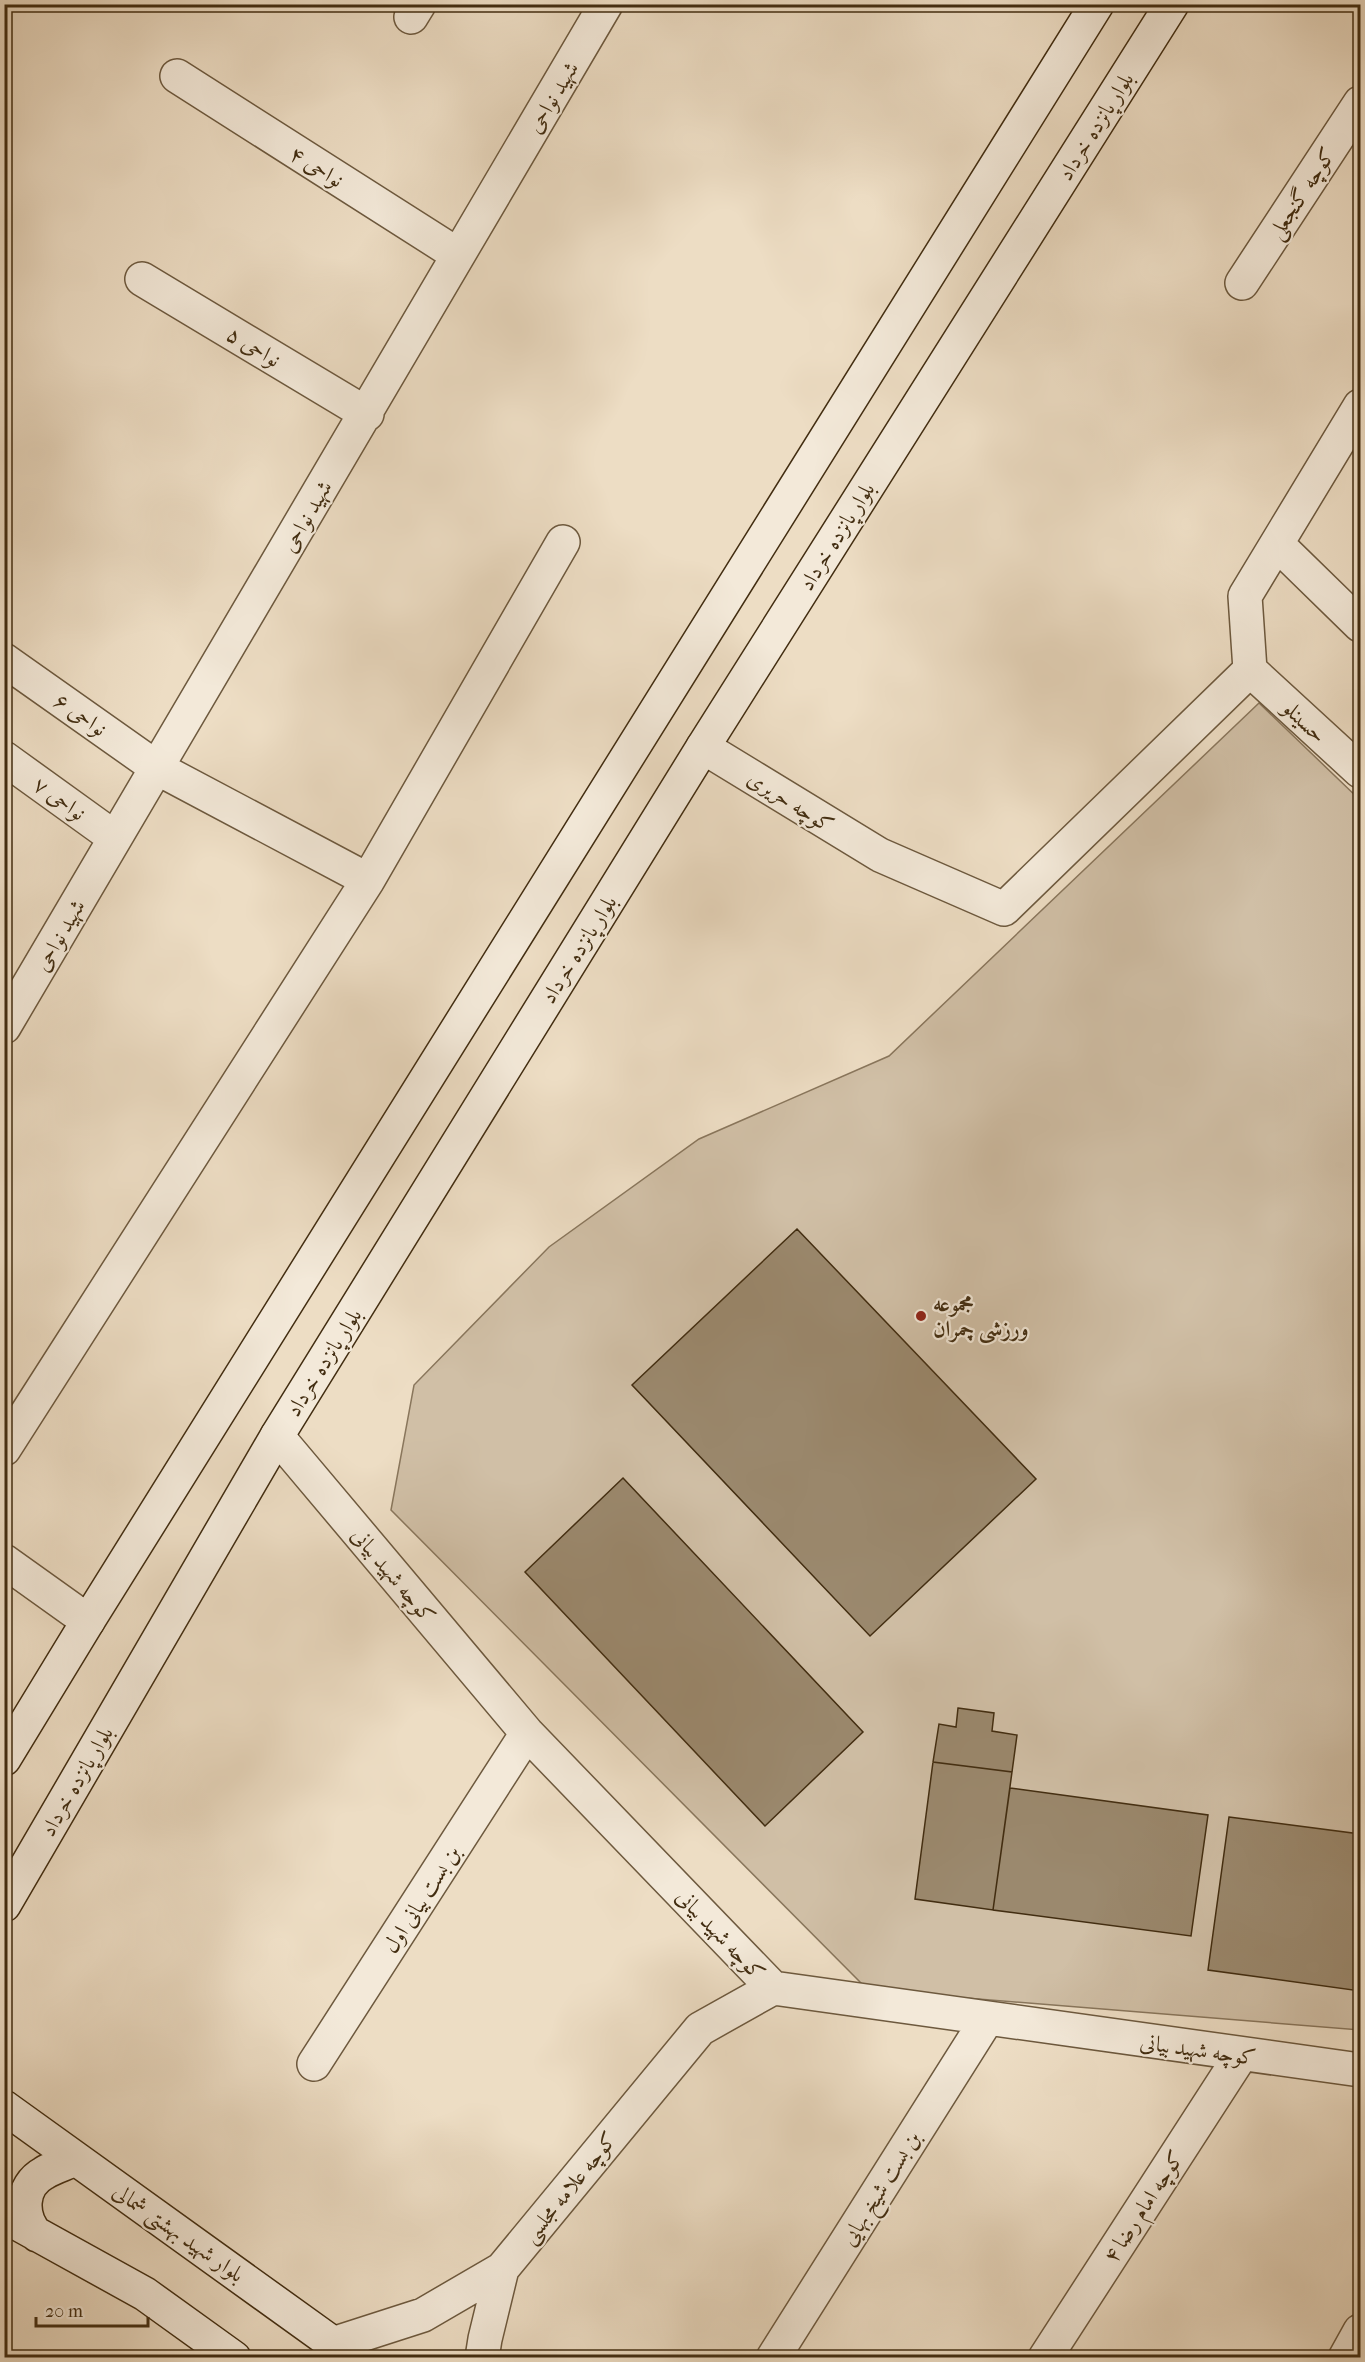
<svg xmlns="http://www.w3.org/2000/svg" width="1365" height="2362" viewBox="0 0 1365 2362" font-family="'IM FELL French Canon',Amiri,serif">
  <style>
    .pitch { fill: #d0bfa6; stroke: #89765c; stroke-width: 1.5 }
    .building { fill: #9b896e; stroke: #422d11; stroke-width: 1.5 }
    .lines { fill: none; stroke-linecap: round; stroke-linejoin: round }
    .street-casing { stroke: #6d593e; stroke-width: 36 }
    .secondary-casing { stroke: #422d11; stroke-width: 36 }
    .street { stroke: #f3e9d9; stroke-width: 33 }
    .secondary { stroke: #f3e9d9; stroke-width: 33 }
    .poi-dot { fill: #8f2418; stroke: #f3e9d9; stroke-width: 2 }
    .labels { text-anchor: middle; stroke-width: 4.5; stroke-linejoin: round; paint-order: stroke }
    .street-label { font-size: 22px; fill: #422d11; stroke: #f3e9d9 }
    .poi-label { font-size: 22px; font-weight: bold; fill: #422d11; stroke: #f3e9d9; text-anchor: start }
  </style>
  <rect width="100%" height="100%" fill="#edddc4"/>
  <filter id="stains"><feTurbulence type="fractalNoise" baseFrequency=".00333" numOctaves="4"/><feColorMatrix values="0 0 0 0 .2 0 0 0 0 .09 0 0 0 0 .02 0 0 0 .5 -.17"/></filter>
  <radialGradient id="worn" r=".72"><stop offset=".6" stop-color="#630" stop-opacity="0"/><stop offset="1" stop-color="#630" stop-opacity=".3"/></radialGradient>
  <path class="pitch" d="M 1259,703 L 1360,800 L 1360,2030 L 868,1990 L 391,1510 L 414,1385 L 549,1247 L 699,1139 L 889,1056 Z"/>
  <path class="building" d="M 797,1229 L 1036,1479 L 870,1636 L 632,1385 Z
    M 623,1478 L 863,1732 L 765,1826 L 525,1572 Z
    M 958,1708 L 994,1713 L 992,1731 L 1017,1735 L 1012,1772 L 933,1762 L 939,1724 L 956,1727 Z
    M 933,1762 L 1012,1772 L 993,1910 L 915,1899 Z
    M 1010,1788 L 1208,1815 L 1191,1936 L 993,1910 Z
    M 1229,1817 L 1360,1834 L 1360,1991 L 1208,1970 Z"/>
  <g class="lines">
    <g class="street-casing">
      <path id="street" d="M 411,17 L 419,4
        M 177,76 L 458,255
        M 142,279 L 367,414
        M 1242,283 L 1360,103
        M 1277,544 L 1360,625
        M 4,660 L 157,768 L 368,880
        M 1250,670 L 1245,596 L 1360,406
        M 1250,670 L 1360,771
        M 703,747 L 880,855 L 1004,909 L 1250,670
        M 4,758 L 115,838
        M 4,1027 L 606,4
        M 277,1436 L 527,1733 L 773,1988 L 1360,2070
        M 4,1449 L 368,880 L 563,542
        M 4,1561 L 88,1621
        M 314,2064 L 527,1733
        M 336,2343 L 423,2315 L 502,2269 L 700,2029 L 773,1988
        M 482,2358 L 485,2339 L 502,2269
        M 773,2358 L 987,2019
        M 1045,2358 L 1241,2055
        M 1345,2358 L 1360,2331"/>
    </g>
    <g class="secondary-casing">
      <path id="secondary" d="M 4,1759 L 88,1621 L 1097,4
        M 4,1905 L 277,1436 L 703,747 L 1172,4
        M 4,2107 L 353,2358
        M 4,2216 L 145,2294 L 234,2358
        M 37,2235 C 20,2217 20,2186 44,2173 C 53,2167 65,2164 75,2159"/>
    </g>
    <use href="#street" class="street"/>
    <use href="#secondary" class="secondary"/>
  </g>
  <circle class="poi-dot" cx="921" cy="1316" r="6"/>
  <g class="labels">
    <g class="street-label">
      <text transform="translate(552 97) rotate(-59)" y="8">شهید نواحی</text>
      <text transform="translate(1095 126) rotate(-58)" y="8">بلوار پانزده خرداد</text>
      <text transform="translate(317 166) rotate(32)" y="8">نواحی ۴</text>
      <text transform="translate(1301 193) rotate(-57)" y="8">کوچه گنجعلی</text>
      <text transform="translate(254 346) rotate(31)" y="8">نواحی ۵</text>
      <text transform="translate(306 516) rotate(-60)" y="8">شهید نواحی</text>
      <text transform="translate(836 536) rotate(-58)" y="8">بلوار پانزده خرداد</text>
      <text transform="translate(81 714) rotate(35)" y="8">نواحی ۶</text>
      <text transform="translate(1305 721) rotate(43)" y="8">حسینلو</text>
      <text transform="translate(60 798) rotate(36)" y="8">نواحی ۷</text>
      <text transform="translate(791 801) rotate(32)" y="8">کوچه حریری</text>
      <text transform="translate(59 935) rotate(-60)" y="8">شهید نواحی</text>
      <text transform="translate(578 949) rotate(-58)" y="8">بلوار پانزده خرداد</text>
      <text transform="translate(323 1362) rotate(-58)" y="8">بلوار پانزده خرداد</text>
      <text transform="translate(394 1575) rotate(50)" y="8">کوچه شهید بیانی</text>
      <text transform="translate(76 1781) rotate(-60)" y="8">بلوار پانزده خرداد</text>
      <text transform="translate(421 1899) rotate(-57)" y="8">بن بست بیانی اول</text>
      <text transform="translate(721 1934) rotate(46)" y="8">کوچه شهید بیانی</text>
      <text transform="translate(1198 2049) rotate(8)" y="8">کوچه شهید بیانی</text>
      <text transform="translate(569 2187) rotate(-51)" y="8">کوچه علامه مجلسی</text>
      <text transform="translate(880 2188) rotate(-58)" y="8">بن بست شیخ بهایی</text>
      <text transform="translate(1143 2206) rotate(-57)" y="8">کوچه امام رضا ۴</text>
      <text transform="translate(179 2232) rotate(35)" y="8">بلوار شهید بهشتی شمالی</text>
    </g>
    <g class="poi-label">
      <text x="933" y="1311">مجموعه<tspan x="933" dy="25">ورزشی چمران</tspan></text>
    </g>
  </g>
  <rect width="1365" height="2362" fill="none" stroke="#edddc4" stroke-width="24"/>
  <rect x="6" y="6" width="1353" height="2350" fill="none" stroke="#422d11" stroke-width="3"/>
  <rect x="12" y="12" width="1341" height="2338" fill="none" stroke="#422d11" stroke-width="1.5"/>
  <path d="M36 2317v9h112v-9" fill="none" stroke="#422d11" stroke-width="3"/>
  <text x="45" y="2317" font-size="18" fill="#422d11" stroke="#f3e9d9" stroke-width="4.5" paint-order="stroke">20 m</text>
  <rect width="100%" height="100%" filter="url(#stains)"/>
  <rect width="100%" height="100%" fill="url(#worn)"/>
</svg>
